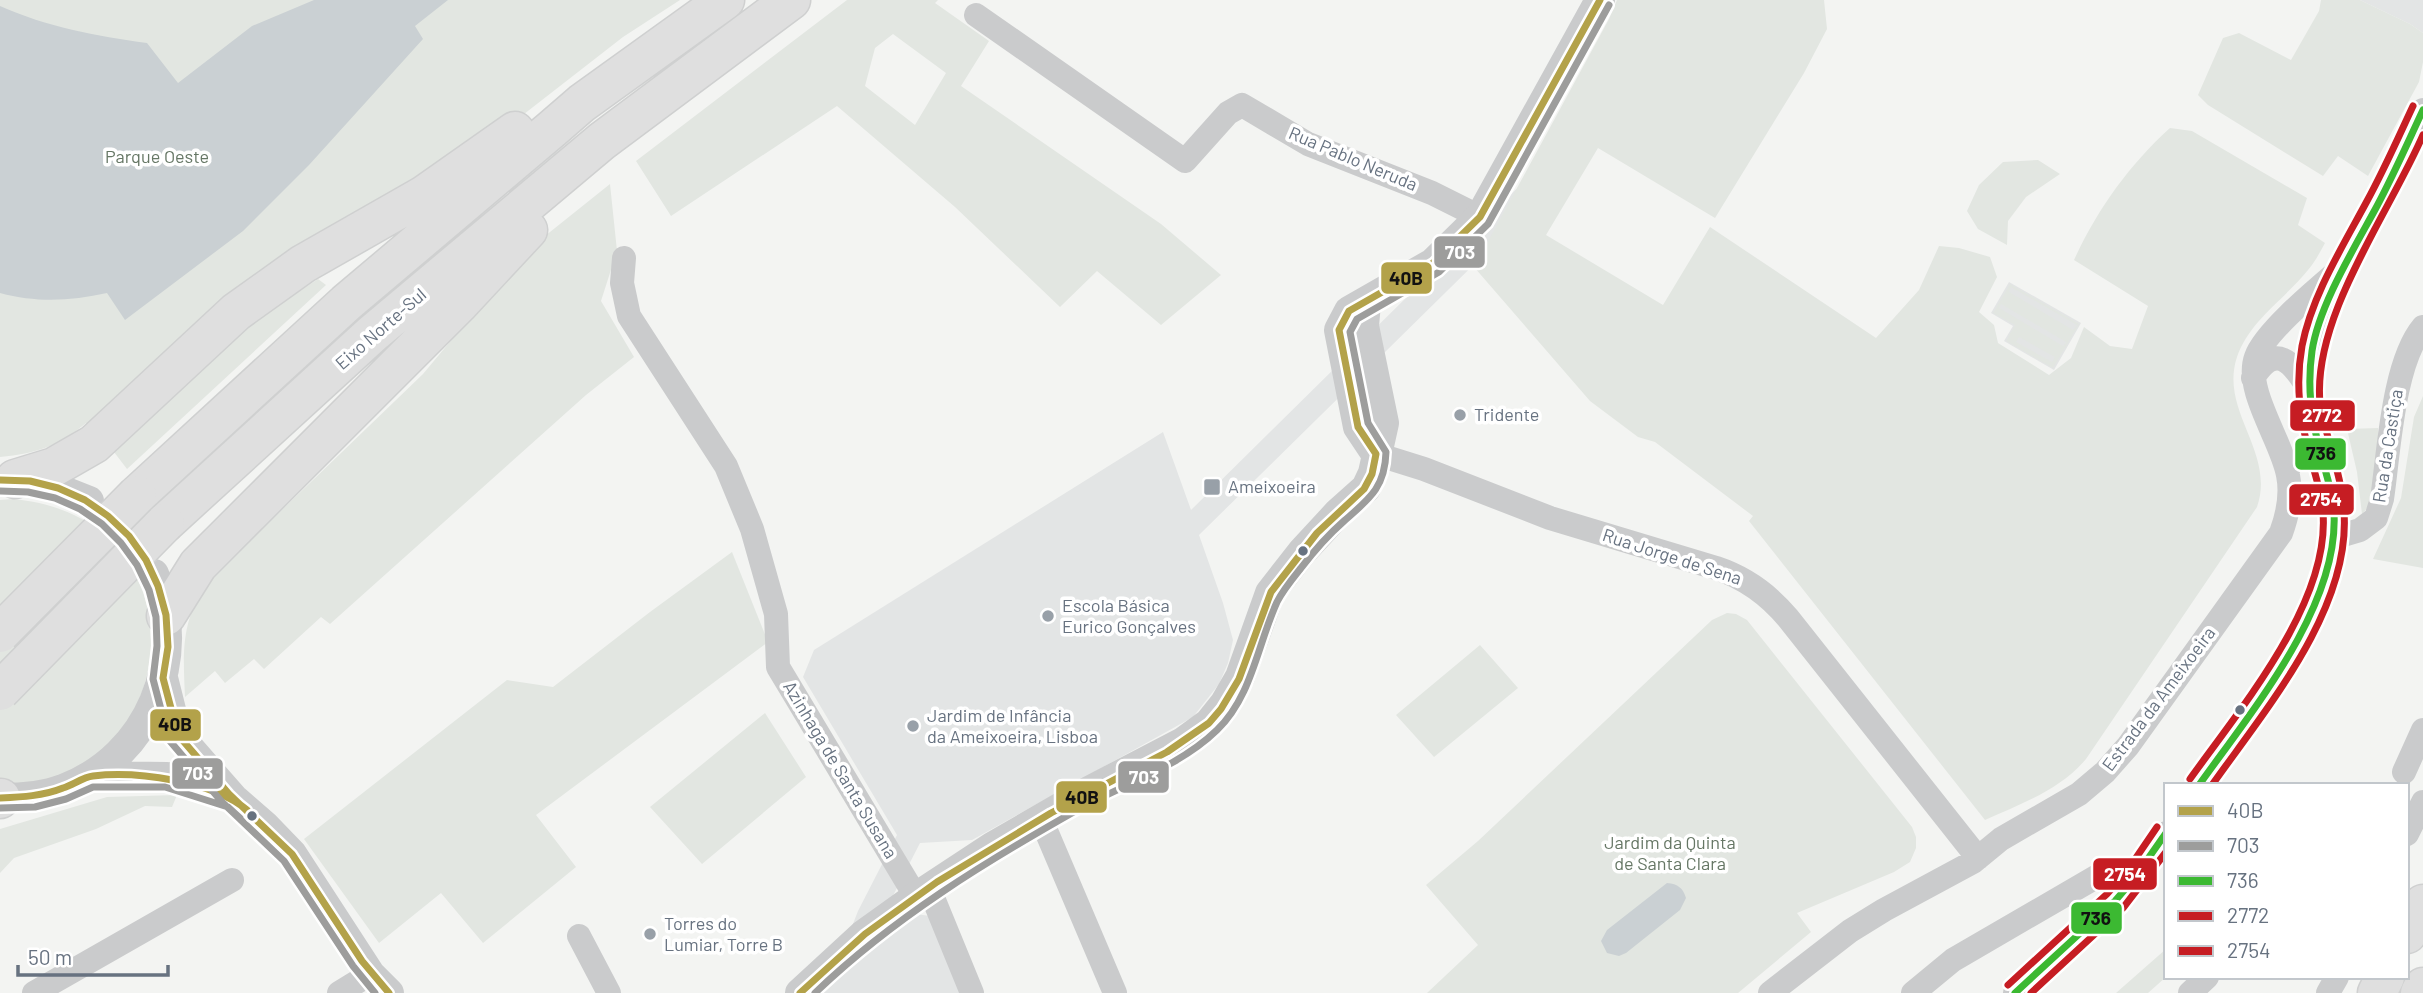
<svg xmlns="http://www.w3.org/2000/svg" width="2423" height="993" viewBox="0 0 2423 993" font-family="Barlow,sans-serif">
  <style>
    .built { fill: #e3e5e5 }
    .green { fill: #e2e6e1; fill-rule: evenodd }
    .water { fill: #cad0d3 }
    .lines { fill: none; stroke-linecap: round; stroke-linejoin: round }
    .trunk-casing { stroke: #cfd0d0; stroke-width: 41 }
    .minor { stroke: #cacbcc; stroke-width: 24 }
    .tertiary { stroke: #cacbcc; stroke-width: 30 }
    .trunk { stroke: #dfdfdf; stroke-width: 38 }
    .trunk-bridge-casing { stroke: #cfd0d0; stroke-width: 41; stroke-linecap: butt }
    .trunk-bridge { stroke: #dfdfdf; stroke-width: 38 }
    .bus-1-casing { stroke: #fff; stroke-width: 12 }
    .bus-2-casing { stroke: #fff; stroke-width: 12 }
    .bus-3-casing { stroke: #fff; stroke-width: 12 }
    .bus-4-casing { stroke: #fff; stroke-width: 12 }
    .bus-5-casing { stroke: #fff; stroke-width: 12 }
    .bus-1 { stroke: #b3a24a; stroke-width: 7 }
    .bus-2 { stroke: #9d9d9c; stroke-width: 7 }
    .bus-3 { stroke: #3cb932; stroke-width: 7 }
    .bus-4 { stroke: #c61d23; stroke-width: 7 }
    .bus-5 { stroke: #c61d23; stroke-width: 7 }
    .poi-dot { fill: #98a0a8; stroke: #fff; stroke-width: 2.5 }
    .bus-dot { fill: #677280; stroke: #fff; stroke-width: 2.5 }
    .labels { text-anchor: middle; stroke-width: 7; stroke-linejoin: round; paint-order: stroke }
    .park-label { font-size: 18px; fill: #667765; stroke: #fff }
    .street-label { font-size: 18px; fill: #677280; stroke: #fff }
    .poi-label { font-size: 18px; fill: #677280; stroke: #fff; text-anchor: start }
    .line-badge { stroke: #fff; stroke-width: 2.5 }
    .badge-label { font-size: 19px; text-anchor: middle; font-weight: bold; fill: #fff }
    .pale-badge-label { font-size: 19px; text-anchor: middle; font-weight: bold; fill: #111 }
  </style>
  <rect width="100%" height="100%" fill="#f3f4f2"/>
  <path class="built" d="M 2360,0 L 2423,0 L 2423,33 L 2410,24 Z
    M 1555,151 L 1572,168 L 1199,535 L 1223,603 L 1233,640 L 1228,663 L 1219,684 L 1193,717 L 972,840 L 920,843 L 880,921 L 916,914 L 930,916 L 960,993 L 818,993 L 832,978 L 858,911 L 897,835 L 803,677 L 814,650 L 1163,432 L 1191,510 Z
    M 2009,282 L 2081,323 L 2054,370 L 2004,341 L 2013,326 L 1991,313 Z"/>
  <path class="green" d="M 0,0 L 680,0 L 623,37 L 506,128 L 94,431 L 86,423 C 57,447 37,453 0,457 Z
    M 847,0 L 938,0 L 935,3 L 989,41 L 961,86 L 1161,224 L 1221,275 L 1161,325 L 1097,271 L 1060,307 L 955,207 L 837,106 L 671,216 L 636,161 ZM 893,34 L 946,73 L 915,125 L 865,86 L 875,48 Z
    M 1617,0 L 1824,0 L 1827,29 L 1804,73 L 1715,218 L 1598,148 L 1546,235 L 1663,305 L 1710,227 L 1876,338 L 1919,290 L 1939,246 L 1959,248 L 1990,257 L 1997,277 L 1979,312 L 1994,325 L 1998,343 L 2049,375 L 2071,358 L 2084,327 L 2110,346 L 2132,349 L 2148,306 L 2074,260 C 2097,210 2129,165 2170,128 L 2192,131 L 2307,198 L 2298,225 L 2325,243 C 2320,252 2315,262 2308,270 C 2285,299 2249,321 2237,357 C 2219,411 2276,452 2257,507 L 2086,759 C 2060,790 2021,804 1985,820 L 1749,521 L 1753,516 L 1655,442 L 1638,437 L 1590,401 L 1474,267 L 1609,19 Z
    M 2321,0 L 2360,0 L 2410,24 L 2423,33 L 2423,62 L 2419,82 L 2368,176 L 2338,156 L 2323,176 L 2208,105 L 2198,95 L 2223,38 L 2239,33 L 2291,60 L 2319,11 Z
    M 2038,160 L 2060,174 L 2026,197 L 2008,221 L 2007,245 L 1978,229 L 1967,211 L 1979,185 L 2003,162 Z
    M 610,184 L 617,251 L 601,301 L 634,357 L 586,395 L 330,624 L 321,617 L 264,669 L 254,659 L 225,683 L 215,671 L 185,697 C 183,653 181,624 205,584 L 423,374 L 525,252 Z
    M 318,279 L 326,285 L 127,469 L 114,452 L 231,342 L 262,316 Z
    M 2010,284 L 2079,324 L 2053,368 L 2006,341 L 2015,325 L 1993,313 ZM 2011,287 L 2077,325 L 2077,326 L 2073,330 L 2009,292 ZM 2001,304 L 2066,342 L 2066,343 L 2063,346 L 1999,308 ZM 2019,337 L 2055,357 L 2052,362 L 2016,342 Z
    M 2423,396 L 2423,568 L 2373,559 L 2401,498 L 2414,417 Z
    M 2378,428 C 2379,449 2378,501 2362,514 L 2357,472 L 2347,429 Z
    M 13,499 C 215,517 182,796 0,783 L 0,500 Z
    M 732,552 L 768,642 L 536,815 L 576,867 L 483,943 L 441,893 L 379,943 L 304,839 L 507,680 L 553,687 L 650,612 Z
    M 1727,613 L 1736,614 L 1747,620 L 1912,827 L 1916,837 L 1916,848 L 1910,862 L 1894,872 L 1797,913 L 1811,932 L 1738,993 L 1427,993 L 1478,945 L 1426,885 L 1478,841 L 1712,620 Z
    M 1480,645 L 1518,688 L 1434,757 L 1396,715 Z
    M 765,713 L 806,777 L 702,864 L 650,807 Z
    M 177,795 L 172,807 L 145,806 L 96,829 L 14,858 L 0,873 L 0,829 L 107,797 Z
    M 2166,949 L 2166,977 L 2148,993 L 2116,993 Z"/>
  <path class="water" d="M 314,0 L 448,0 L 415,26 L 423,39 L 309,165 L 243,231 L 125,320 L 107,293 C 71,301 37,303 0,293 L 0,6 C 47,27 96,36 147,43 L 178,83 L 252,26 Z
    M 1667,883 C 1678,884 1683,888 1686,898 L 1680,910 L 1626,953 L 1619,956 L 1607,953 L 1601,941 L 1607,930 Z"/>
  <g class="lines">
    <g class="trunk-casing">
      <path id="trunk" d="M 15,479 L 54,467 L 94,444 L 236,312 L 303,264 L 424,195 L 515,131
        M 137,495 L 346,303 L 552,129 L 582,103 L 725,0
        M 165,523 L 372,334 L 602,141 L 791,0
        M 166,616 L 198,565 L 459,304 L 528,230
        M 0,799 L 1,798
        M 2407,934 L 2423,904
        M 2377,993 L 2385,977
        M 2420,993 L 2423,987"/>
    </g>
    <path class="minor" d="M 976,15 L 1185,161 L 1228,113 L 1242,105 L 1308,144 L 1432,193 L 1480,217
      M 624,258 L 622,283 L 629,316 L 726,466 L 752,529 L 776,614 L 778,667 L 916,897
      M 2253,378 C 2276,342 2292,362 2308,388
      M 1376,454 L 1424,469 L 1550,518 L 1716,568 C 1746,578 1768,594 1788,618 L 1978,858
      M 2333,538 L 2360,530 L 2376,518 L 2382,499 C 2389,451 2393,363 2423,327
      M 2404,772 L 2423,730
      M 2199,785 C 2247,715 2343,601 2334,513 C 2329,471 2310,431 2308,388 C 2308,377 2311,363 2312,351 C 2315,334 2323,317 2329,301 C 2348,257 2372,216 2394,173 C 2405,152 2413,131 2423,110
      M 1041,819 L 1115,993
      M 2407,834 L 2423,802
      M 929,888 L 972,993
      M 579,936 L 609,993
      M 34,993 L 232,880
      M 339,993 L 370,974
      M 1770,993 L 1850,931 L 1884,910 L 1973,862 L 2001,839 L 2079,794 L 2105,772 L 2128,746 L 2281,533 C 2288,514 2292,495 2288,475 C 2282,441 2244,390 2256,357 C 2265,331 2322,285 2345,265
      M 1913,993 L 1953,960 L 2108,870 C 2120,867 2125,872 2133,880
      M 2015,993 L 2115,901 L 2133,880 L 2166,833
      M 2190,993 L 2207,977
      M 2328,993 L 2337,977"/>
    <path class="tertiary" d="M 1376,454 L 1358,427 L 1339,330 L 1349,311 L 1433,263 L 1480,217 L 1600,0
      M 16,480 L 46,484 L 89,501
      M 163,678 L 177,734 L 233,798 L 264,825 L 292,854 L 370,974 L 389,993
      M 91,776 L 167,777 L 233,798
      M 0,798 C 21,798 43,797 63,789 C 149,757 190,658 154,574
      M 800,993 L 863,935 L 916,897 L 992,847 L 1089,791 L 1183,742 L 1209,723 L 1225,703 L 1240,677 L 1270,593 L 1302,552 L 1338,513 L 1366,488 L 1373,473 L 1384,423 L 1364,326 L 1366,303"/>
    <use href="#trunk" class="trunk"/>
    <g class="trunk-bridge-casing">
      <path id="trunk-bridge" d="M 0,633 L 137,495
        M 0,691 L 165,523"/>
    </g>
    <use href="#trunk-bridge" class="trunk-bridge"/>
    <g class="bus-1-casing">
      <path id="bus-1" d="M 0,480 L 30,481 L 58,488 L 85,500 L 108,516 L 129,536 L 146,560 L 158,586 L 166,615 L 168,647 L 163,678 L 178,735 L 229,794 L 292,854 L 362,961 L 389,993
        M 0,798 C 22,797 43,796 63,788 C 73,785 83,777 93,776 C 137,771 213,781 247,810
        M 800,993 L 865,934 L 937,882 L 1051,813 L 1167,752 L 1209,723 L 1221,709 L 1239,679 L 1271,592 L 1317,533 L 1364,489 L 1372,474 L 1376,454 L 1358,427 L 1339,330 L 1349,311 L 1433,263 L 1480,217 L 1600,0"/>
    </g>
    <g class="bus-2-casing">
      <path id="bus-2" d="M 0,491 L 28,492 L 55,498 L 80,509 L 102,524 L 121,543 L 137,565 L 149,590 L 156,617 L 157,646 L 153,679 L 169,740 L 222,802 L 284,861 L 353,966 L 375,993
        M 0,808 L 35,807 L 66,799 L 93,787 L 165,787 L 228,807 L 240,818
        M 815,993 C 893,918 985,862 1079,809 C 1124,784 1179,767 1217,730 C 1252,696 1257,646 1277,602 C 1283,590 1293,578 1301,568 C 1314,551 1328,535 1344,521 C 1369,499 1385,488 1386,452 L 1368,423 L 1350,332 L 1357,319 L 1439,272 L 1488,224 L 1609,5"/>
    </g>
    <g class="bus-3-casing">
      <path id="bus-3" d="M 2199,785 C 2251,712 2339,607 2334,513 C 2333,492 2325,471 2320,451 C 2311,417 2307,386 2312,351 C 2319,305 2355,247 2377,206 C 2394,174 2408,142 2423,110
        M 2015,993 L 2115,901 L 2133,880 L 2166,833"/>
    </g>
    <g class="bus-4-casing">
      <path id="bus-4" d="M 2212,785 C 2265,710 2351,609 2344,512 C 2342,475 2326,439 2320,403 C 2312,317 2389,214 2423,135
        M 2031,993 L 2123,908 L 2166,852"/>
    </g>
    <g class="bus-5-casing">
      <path id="bus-5" d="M 2190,779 C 2240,709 2330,603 2323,513 C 2322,494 2315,474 2310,456 C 2300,419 2295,385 2302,346 C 2312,295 2343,246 2367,201 C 2384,170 2398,138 2413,106
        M 2008,985 L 2107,894 L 2125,874 L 2157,827"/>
    </g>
    <use href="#bus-1" class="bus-1"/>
    <use href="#bus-2" class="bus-2"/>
    <use href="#bus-3" class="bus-3"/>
    <use href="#bus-4" class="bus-4"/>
    <use href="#bus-5" class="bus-5"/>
  </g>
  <g class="poi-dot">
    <circle cx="1460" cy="415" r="7"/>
    <rect x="1203" y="478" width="18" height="18" rx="3.5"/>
    <circle cx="1048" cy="616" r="7"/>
    <circle cx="913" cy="726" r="7"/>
    <circle cx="650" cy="934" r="7"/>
  </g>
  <g class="bus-dot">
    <circle cx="1303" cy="551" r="6"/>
    <circle cx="2240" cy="710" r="6"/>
    <circle cx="252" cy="816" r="6"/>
  </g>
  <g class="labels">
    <g class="park-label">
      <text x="157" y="163">Parque Oeste</text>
      <text x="1670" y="849">Jardim da Quinta<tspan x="1670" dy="21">de Santa Clara</tspan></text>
    </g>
    <g class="street-label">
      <text transform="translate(1353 159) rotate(23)" y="6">Rua Pablo Neruda</text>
      <text transform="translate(381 329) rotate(-41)" y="6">Eixo Norte-Sul</text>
      <text transform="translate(2388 446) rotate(-81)" y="6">Rua da Castiça</text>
      <text transform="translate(1672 557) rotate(18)" y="6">Rua Jorge de Sena</text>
      <text transform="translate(2159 699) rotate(-53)" y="6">Estrada da Ameixoeira</text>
      <text transform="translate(840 770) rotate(59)" y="6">Azinhaga de Santa Susana</text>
    </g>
    <g class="poi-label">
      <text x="1474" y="421">Tridente</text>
      <text x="1228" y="493">Ameixoeira</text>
      <text x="1062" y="612">Escola Básica<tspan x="1062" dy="21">Eurico Gonçalves</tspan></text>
      <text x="927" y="722">Jardim de Infância<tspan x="927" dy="21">da Ameixoeira, Lisboa</tspan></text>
      <text x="664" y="930">Torres do<tspan x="664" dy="21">Lumiar, Torre B</tspan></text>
    </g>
  </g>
  <g class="line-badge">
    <rect x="1433" y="235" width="53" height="34" rx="7" fill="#9d9d9c"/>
    <rect x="1380" y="261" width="53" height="34" rx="7" fill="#b3a24a"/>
    <rect x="2289" y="399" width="67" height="33" rx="7" fill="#c61d23"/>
    <rect x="2294" y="437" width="53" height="34" rx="7" fill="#3cb932"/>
    <rect x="2288" y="483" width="67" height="33" rx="7" fill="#c61d23"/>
    <rect x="149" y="708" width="53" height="34" rx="7" fill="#b3a24a"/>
    <rect x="171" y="757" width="53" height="33" rx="7" fill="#9d9d9c"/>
    <rect x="1117" y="760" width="53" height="34" rx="7" fill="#9d9d9c"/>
    <rect x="1055" y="780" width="53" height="34" rx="7" fill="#b3a24a"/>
    <rect x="2092" y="857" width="66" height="34" rx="7" fill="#c61d23"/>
    <rect x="2070" y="901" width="53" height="34" rx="7" fill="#3cb932"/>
  </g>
  <g class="badge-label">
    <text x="1460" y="259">703</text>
    <text x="2322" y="422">2772</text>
    <text x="2321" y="506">2754</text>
    <text x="198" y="780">703</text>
    <text x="1144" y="784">703</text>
    <text x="2125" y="881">2754</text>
  </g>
  <g class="pale-badge-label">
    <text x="1406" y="285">40B</text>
    <text x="2321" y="460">736</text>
    <text x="175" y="731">40B</text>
    <text x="1082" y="804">40B</text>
    <text x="2096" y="925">736</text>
  </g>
  <rect x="2164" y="783" width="245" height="196" fill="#ffffff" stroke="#c2c7cc" stroke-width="2"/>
  <rect x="2178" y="806" width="35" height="10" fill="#b3a24a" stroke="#c2c7cc" stroke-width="2"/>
  <text x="2227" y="818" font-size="21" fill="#677280">40B</text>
  <rect x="2178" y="841" width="35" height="10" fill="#9d9d9c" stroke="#c2c7cc" stroke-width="2"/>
  <text x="2227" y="853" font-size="21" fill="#677280">703</text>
  <rect x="2178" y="876" width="35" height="10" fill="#3cb932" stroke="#c2c7cc" stroke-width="2"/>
  <text x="2227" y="888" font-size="21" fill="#677280">736</text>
  <rect x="2178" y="911" width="35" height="10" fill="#c61d23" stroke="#c2c7cc" stroke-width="2"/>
  <text x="2227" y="923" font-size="21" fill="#677280">2772</text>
  <rect x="2178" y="946" width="35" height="10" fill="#c61d23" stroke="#c2c7cc" stroke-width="2"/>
  <text x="2227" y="958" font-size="21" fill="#677280">2754</text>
  <path d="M18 965v10h150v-10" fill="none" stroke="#677280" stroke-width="3.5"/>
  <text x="28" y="965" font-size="21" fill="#677280" stroke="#ffffff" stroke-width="5" paint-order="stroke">50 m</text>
</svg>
